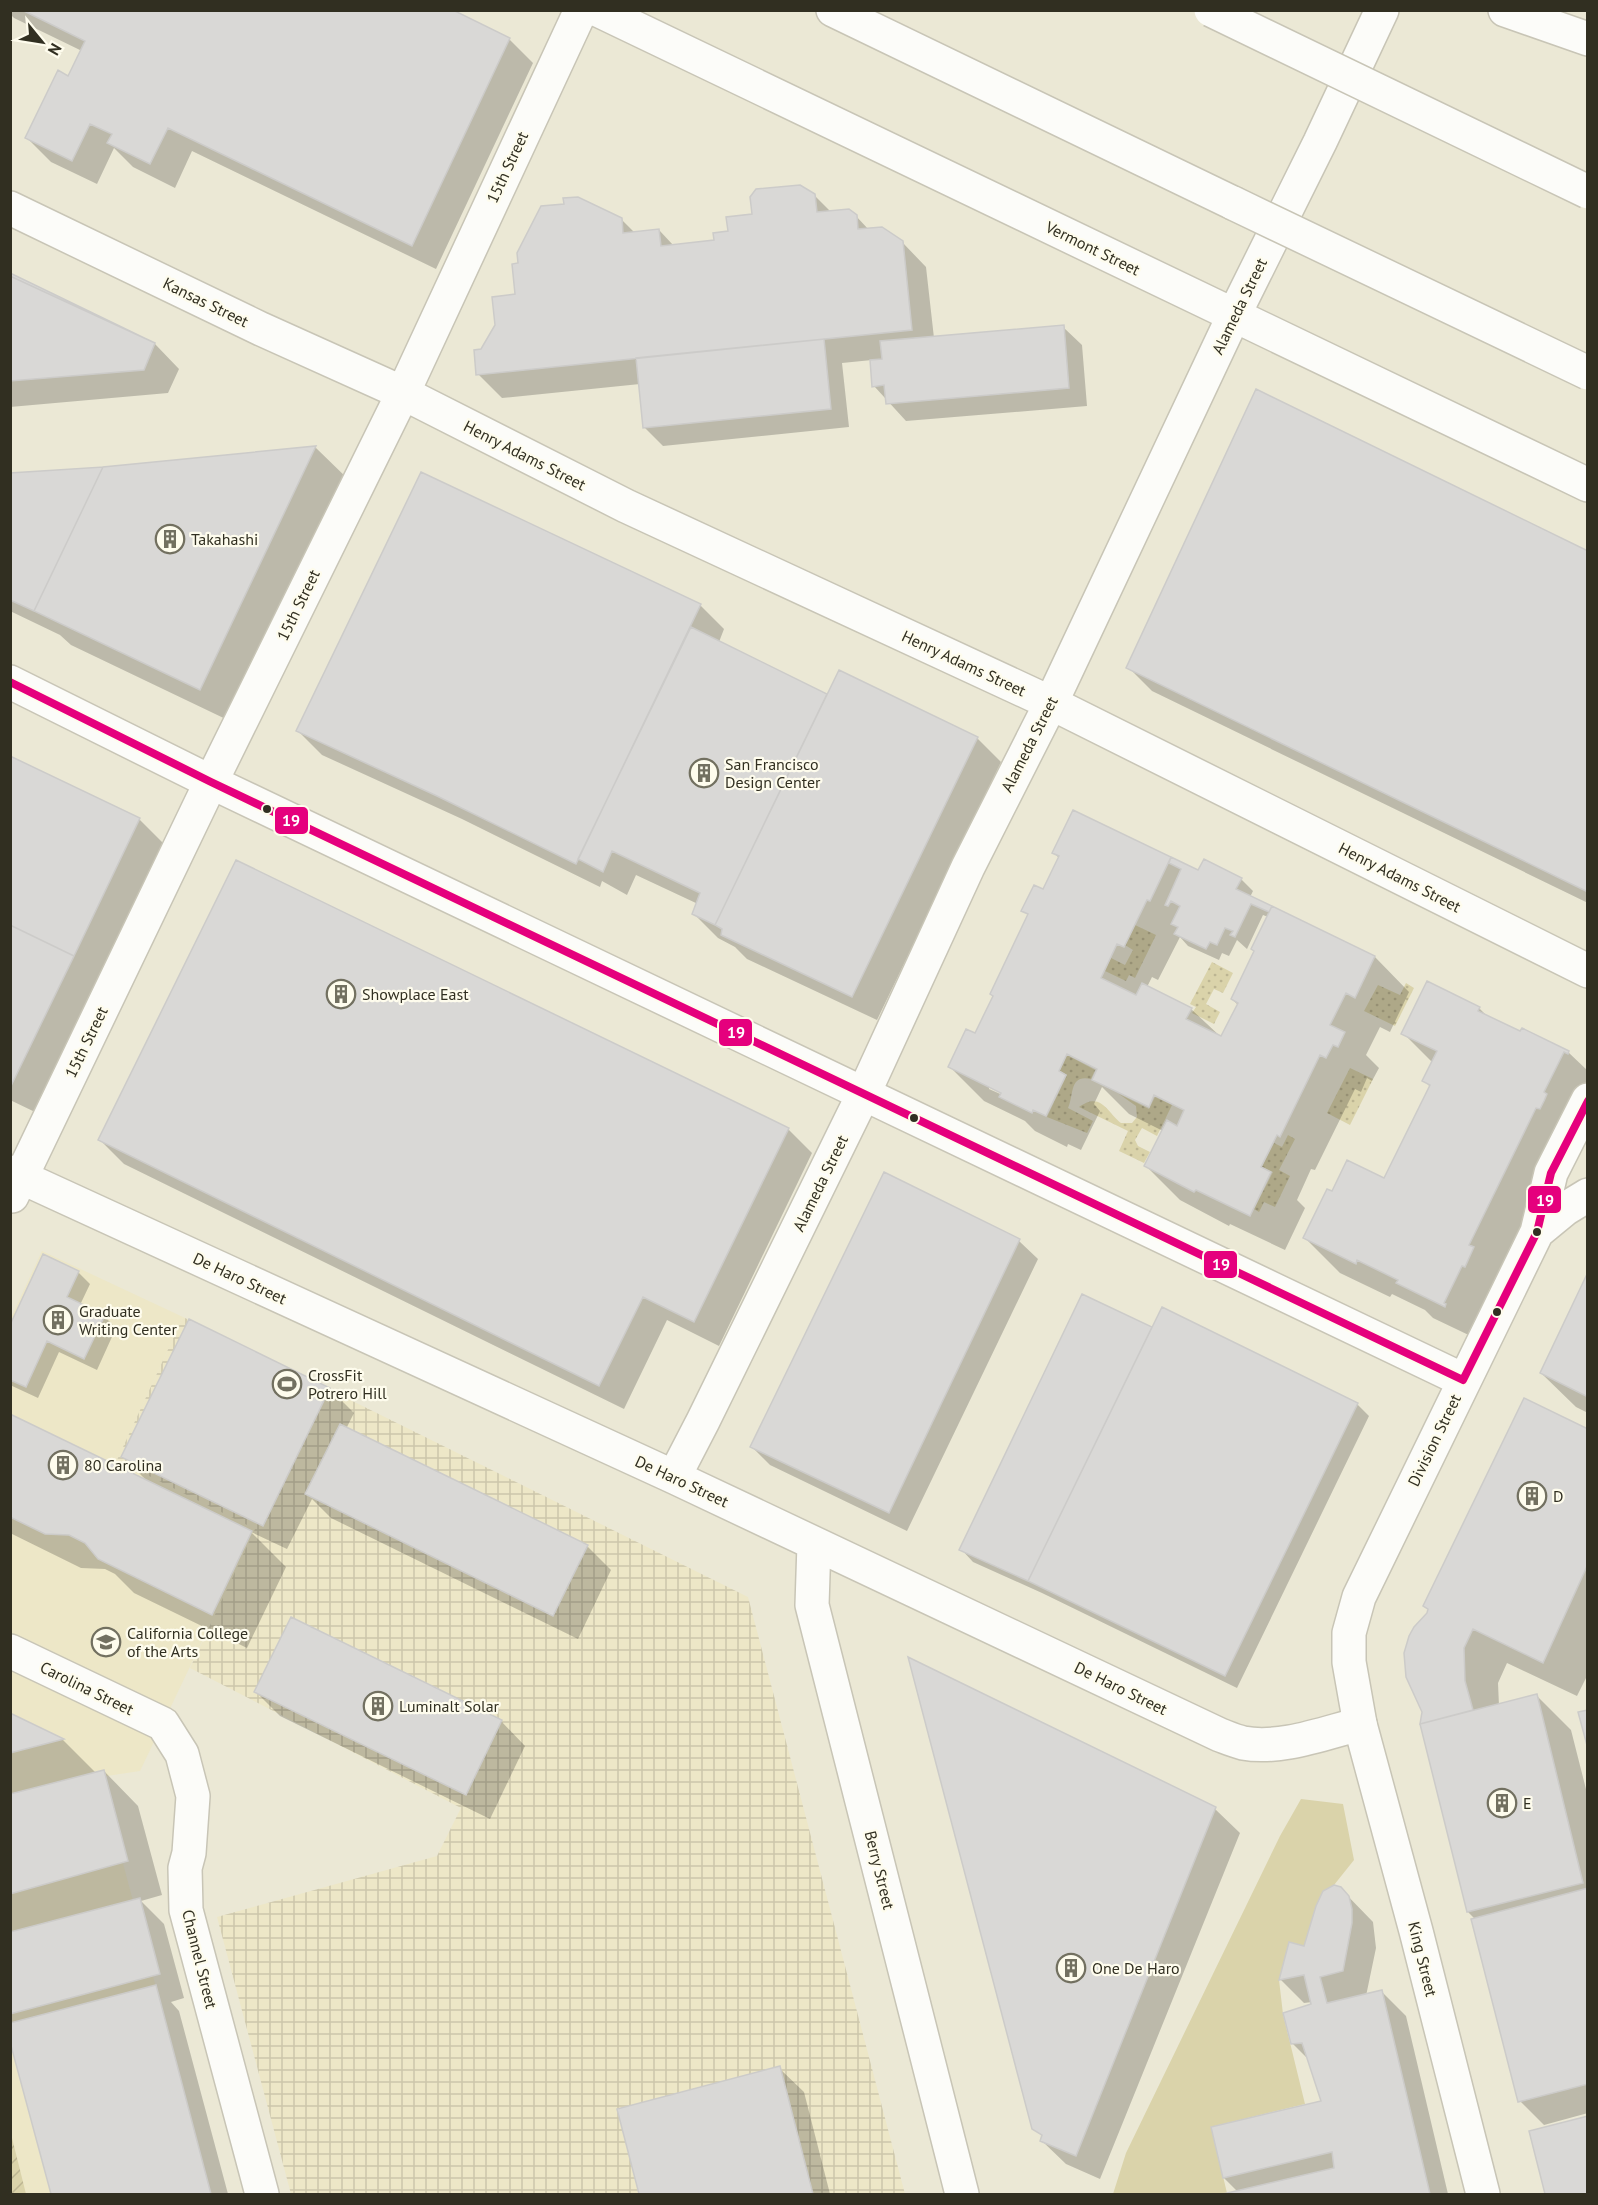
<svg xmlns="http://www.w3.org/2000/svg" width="1598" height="2205" viewBox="0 0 1598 2205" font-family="'PT Sans',sans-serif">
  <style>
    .built { fill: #ede7c7 }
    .industrial { fill: url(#industrial-grid) }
    .grass { fill: url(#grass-dots) }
    .park { fill: #dad3aa }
    .garden { fill: url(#garden-furrows) }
    .shadow { fill: #0003; fill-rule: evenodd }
    .building { fill: #d9d8d6; stroke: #cccbc9; stroke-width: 1.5 }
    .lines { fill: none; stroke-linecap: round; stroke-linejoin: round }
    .minor-casing { stroke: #c8c5b6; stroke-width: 36 }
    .tertiary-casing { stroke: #c8c5b6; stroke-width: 36 }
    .motorway-casing { stroke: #c8c5b6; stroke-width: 36 }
    .minor { stroke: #fcfcf9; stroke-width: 33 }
    .tertiary { stroke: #fcfcf9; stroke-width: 33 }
    .motorway { stroke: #fcfcf9; stroke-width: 33 }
    .motorway-bridge-casing { stroke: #c8c5b6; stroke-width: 36; stroke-linecap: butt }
    .motorway-bridge { stroke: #fcfcf9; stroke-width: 33 }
    .bus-1-casing { stroke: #fefced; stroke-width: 12 }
    .bus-1 { stroke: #e5007d; stroke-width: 8 }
    .bus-dot { fill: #312f21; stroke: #fefced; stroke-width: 2 }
    .labels { text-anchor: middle; stroke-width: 4.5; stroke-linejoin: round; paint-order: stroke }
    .street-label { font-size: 16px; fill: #312f21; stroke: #fefced }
    .poi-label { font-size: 16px; fill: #312f21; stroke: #fefced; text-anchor: start }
    .line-badge { stroke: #fefced; stroke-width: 2 }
    .badge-label { font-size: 16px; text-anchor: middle; font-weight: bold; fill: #fff }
  </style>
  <defs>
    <pattern id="industrial-grid" width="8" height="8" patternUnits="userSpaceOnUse" patternTransform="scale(1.5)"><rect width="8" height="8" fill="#ede7c7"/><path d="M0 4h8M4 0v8" fill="none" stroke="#ccc6ab"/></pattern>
    <pattern id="grass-dots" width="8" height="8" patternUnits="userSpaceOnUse" patternTransform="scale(1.5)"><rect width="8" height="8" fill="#dad3aa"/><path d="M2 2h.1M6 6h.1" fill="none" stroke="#bcb592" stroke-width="1.8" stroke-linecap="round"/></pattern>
    <pattern id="garden-furrows" width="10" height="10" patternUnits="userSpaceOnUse" patternTransform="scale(1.5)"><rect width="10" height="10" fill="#dad3aa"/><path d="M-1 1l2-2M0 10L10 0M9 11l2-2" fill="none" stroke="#bcb592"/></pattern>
  </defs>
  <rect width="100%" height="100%" fill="#ebe8d5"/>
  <path class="built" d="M 42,1251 L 183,1317 L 117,1460 L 256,1529 L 140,1771 L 100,1777 L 211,2194 L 11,2194 L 10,1320 Z"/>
  <path class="industrial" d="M 183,1317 L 748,1597 L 905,2194 L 291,2194 L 217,1917 L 437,1856 L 461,1808 L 190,1668 L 255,1529 L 117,1460 Z"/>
  <path class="grass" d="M 1135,925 L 1156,935 L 1135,978 L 1129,975 L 1126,981 L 1105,971 L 1111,958 L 1125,965 L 1133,950 L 1125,945 Z
    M 1212,962 L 1233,973 L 1223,993 L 1214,989 L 1206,1004 L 1220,1012 L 1214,1024 L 1192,1013 L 1196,1007 L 1190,1004 Z
    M 1406,983 L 1414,988 L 1395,1026 L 1364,1011 L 1378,985 L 1400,995 Z
    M 1067,1055 L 1095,1070 L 1091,1079 C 1069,1074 1074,1095 1068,1108 L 1093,1121 L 1087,1133 L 1047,1117 L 1067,1075 L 1060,1071 Z
    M 1350,1068 L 1373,1079 L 1350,1125 L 1327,1113 Z
    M 1119,1094 L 1149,1109 L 1155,1097 L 1172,1105 L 1157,1136 L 1142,1128 L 1135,1140 L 1138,1146 L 1150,1152 L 1144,1163 L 1119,1151 L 1128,1131 L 1079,1107 C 1101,1091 1107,1112 1121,1123 L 1132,1123 L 1137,1117 L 1136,1106 Z
    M 1288,1135 L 1295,1139 L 1279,1170 L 1290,1176 L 1275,1207 L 1264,1202 L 1259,1212 L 1254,1209 L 1273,1172 L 1262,1167 L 1274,1143 L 1282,1147 Z"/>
  <path class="park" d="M 1301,1799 L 1343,1804 L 1354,1860 L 1334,1885 L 1323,1892 L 1316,1906 L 1304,1946 L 1289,1942 L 1279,1980 L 1283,2014 L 1305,2104 L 1211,2127 L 1227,2193 L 1113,2194 L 1126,2153 L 1280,1836 Z"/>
  <path class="garden" d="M 10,2134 L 11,2134 L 26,2194 L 11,2194 Z"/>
  <path class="shadow" d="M 10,10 L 450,10 L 509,39 L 533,63 L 436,269 L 192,151 L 175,188 L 133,167 L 114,148 L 97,184 L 51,162 L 27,138 L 68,78 L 82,51 L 14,18 L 10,14 Z
    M 814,195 L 831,212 L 856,216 L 869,230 L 902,242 L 926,267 L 934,338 L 1063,327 L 1082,345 L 1087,406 L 906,421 L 874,386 L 872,360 L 842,363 L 849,427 L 663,446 L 645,428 L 640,384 L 502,398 L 478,374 L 482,350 L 517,296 L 621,219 L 635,233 L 659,230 L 674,246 L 716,242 L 753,215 Z
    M 10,276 L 155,344 L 179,369 L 168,393 L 10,407 Z
    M 315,447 L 350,481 L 234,723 L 71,645 L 60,635 L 10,611 L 10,475 L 104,468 Z
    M 1588,552 L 1588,903 L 1152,691 L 1128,667 Z
    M 700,605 L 724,629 L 719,642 L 828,696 L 977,738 L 1001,762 L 877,1020 L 747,959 L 735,947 L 718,938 L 694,914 L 698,904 L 636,875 L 627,895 L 602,881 L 600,887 L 462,819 L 322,755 L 298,731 Z
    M 10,758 L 139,819 L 163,843 L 35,1112 L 10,1100 Z
    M 1074,812 L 1198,872 L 1241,879 L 1253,891 L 1250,897 L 1375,957 L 1409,992 L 1390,1032 L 1380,1027 L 1366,1055 L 1379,1068 L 1372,1081 L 1367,1078 L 1361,1092 L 1355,1089 L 1315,1170 L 1311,1169 L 1297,1200 L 1305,1208 L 1285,1250 L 1230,1224 L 1229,1226 L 1180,1200 L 1146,1166 L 1163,1131 L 1129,1114 L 1102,1087 L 1094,1104 L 1100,1111 L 1081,1150 L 1068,1144 L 1067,1147 L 1035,1131 L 1025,1121 L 984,1101 L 950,1067 L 976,1035 L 1029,916 L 1023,910 L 1044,891 L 1060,859 L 1054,853 ZM 1263,915 L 1268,917 L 1255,952 L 1232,999 L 1238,1005 L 1222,1038 L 1191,1009 L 1147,987 L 1152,977 L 1158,980 L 1180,937 L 1188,946 L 1219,960 L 1222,953 L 1229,956 L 1237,940 L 1247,949 ZM 989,1085 L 1009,1095 L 1007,1097 L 989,1089 Z
    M 1479,1008 L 1489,1018 L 1568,1052 L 1588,1071 L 1588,1107 L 1477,1339 L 1433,1318 L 1425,1310 L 1392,1294 L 1390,1297 L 1340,1273 L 1305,1238 L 1332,1193 L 1385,1180 L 1430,1087 L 1424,1080 L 1433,1063 L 1403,1033 Z
    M 788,1129 L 812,1153 L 719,1346 L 667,1320 L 624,1409 L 124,1164 L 100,1140 Z
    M 884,1174 L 1019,1241 L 1038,1259 L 907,1531 L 770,1465 L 752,1447 Z
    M 78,1272 L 90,1284 L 80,1305 L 104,1316 L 116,1328 L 97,1370 L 59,1352 L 38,1398 L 10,1385 L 10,1329 Z
    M 1588,1275 L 1588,1413 L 1576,1407 L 1541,1373 Z
    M 1083,1296 L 1153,1329 L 1357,1404 L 1369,1416 L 1237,1688 L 1042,1593 L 973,1562 L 961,1549 Z
    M 189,1321 L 330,1389 L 354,1413 L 346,1429 L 587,1546 L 611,1570 L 578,1639 L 331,1518 L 312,1499 L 287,1549 L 251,1532 L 286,1567 L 247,1648 L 134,1593 L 115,1574 L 105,1569 L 81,1568 L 10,1533 L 10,1415 L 148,1482 L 123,1457 Z
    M 1588,1430 L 1588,1674 L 1577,1696 L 1507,1663 L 1498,1683 L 1499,1706 L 1537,1696 L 1571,1730 L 1588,1797 L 1588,2113 L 1544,2125 L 1520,2101 L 1475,1919 L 1468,1912 L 1422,1724 L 1424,1712 Z
    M 911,1660 L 1215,1809 L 1240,1833 L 1100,2179 L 1066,2164 L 1041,2140 L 1043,2137 L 1034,2128 Z
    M 256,1692 L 501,1721 L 525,1746 L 490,1819 L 280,1716 Z
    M 10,1715 L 63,1740 L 96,1773 L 104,1771 L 138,1806 L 162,1895 L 141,1901 L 164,1924 L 184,1998 L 171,2002 L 179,2011 L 228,2194 L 53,2194 L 13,2043 L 10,2044 Z
    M 1340,1888 L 1373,1922 L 1376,1948 L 1366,1996 L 1382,1992 L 1406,2016 L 1448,2194 L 1229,2194 L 1238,2192 L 1224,2178 L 1322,2102 L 1309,2060 L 1292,2043 L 1313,2005 L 1312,2002 L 1304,2003 L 1280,1979 L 1305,1948 Z
    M 779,2068 L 804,2092 L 830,2194 L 641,2194 L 619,2110 Z
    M 1588,2118 L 1588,2194 L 1546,2194 L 1531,2132 Z"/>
  <path class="building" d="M 22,10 L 453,10 L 510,38 L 412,246 L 168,128 L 150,164 L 107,143 L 112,134 L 90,124 L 72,161 L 25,138 L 58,70 L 68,76 L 85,41 Z
    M 800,185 L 815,194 L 817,212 L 849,209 L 857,215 L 858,229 L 882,227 L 903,241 L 912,330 L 476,375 L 474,350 L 481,349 L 495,325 L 492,297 L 515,294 L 512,264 L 518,263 L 517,253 L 541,206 L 564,204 L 563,198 L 578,197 L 622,218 L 623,233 L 659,229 L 661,246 L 714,240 L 713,233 L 728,231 L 726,217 L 752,214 L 750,197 L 756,189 Z
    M 10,273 L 155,343 L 144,370 L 10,381 Z
    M 10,276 L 155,343 L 144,370 L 10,381 Z
    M 1064,325 L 1069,388 L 886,404 L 884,385 L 872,387 L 870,360 L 882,359 L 880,341 Z
    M 824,339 L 831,409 L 643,428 L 636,358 Z
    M 1256,389 L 1588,551 L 1588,892 L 1126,668 Z
    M 316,446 L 200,690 L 34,611 L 103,467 Z
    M 103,467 L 34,611 L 10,600 L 10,473 Z
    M 421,472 L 701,604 L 576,864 L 437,796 L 296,731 Z
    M 691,627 L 827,694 L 715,925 L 692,914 L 700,893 L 612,851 L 603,872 L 578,859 Z
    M 839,670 L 978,737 L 852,997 L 721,935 L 722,929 L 715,925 Z
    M 10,756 L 140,818 L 74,956 L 10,925 Z
    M 1073,810 L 1171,857 L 1150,901 L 1147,900 L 1124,947 L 1117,944 L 1101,978 L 1136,995 L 1142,983 L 1192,1008 L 1186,1019 L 1221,1036 L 1238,1003 L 1231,999 L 1254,951 L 1251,949 L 1272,906 L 1375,956 L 1355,998 L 1346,993 L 1330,1025 L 1345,1032 L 1338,1047 L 1333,1045 L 1326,1058 L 1320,1055 L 1280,1137 L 1277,1135 L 1261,1167 L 1271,1172 L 1250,1216 L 1196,1190 L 1194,1192 L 1144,1166 L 1167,1120 L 1177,1126 L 1184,1110 L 1154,1095 L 1149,1107 L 1092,1080 L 1097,1069 L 1067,1054 L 1059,1071 L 1066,1075 L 1046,1116 L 1033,1110 L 1032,1113 L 999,1097 L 1001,1093 L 948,1067 L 966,1029 L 975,1033 L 993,996 L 990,994 L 1028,914 L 1021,911 L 1034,885 L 1043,889 L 1059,856 L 1052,853 Z
    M 1171,857 L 1198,870 L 1204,859 L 1242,878 L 1236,889 L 1272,906 L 1269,912 L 1251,904 L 1235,937 L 1230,935 L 1233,931 L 1225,928 L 1217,945 L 1210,942 L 1206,949 L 1174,934 L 1178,927 L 1171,924 L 1180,906 L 1171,901 L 1168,906 L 1165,905 L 1181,869 L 1169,863 Z
    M 236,860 L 789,1128 L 694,1322 L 643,1297 L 599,1386 L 98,1140 Z
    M 10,925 L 74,956 L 10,1088 Z
    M 1427,981 L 1480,1007 L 1478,1011 L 1520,1031 L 1522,1028 L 1569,1051 L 1568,1054 L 1564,1052 L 1544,1092 L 1547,1094 L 1544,1101 L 1540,1109 L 1536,1108 L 1469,1245 L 1474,1247 L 1465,1267 L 1462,1266 L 1444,1303 L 1446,1304 L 1445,1307 L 1396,1283 L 1398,1280 L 1357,1260 L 1356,1264 L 1303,1238 L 1327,1189 L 1332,1191 L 1347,1160 L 1384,1178 L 1430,1085 L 1422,1081 L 1437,1051 L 1401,1034 Z
    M 884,1172 L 1020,1239 L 889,1513 L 750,1447 Z
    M 43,1254 L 79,1271 L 67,1297 L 105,1315 L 84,1359 L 47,1341 L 26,1387 L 10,1380 L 10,1325 Z
    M 1588,1272 L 1588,1397 L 1540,1373 Z
    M 1082,1294 L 1152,1327 L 1028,1581 L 959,1550 Z
    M 1162,1307 L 1358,1403 L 1225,1676 L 1028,1581 Z
    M 189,1319 L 330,1388 L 263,1526 L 121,1457 Z
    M 1524,1398 L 1588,1429 L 1588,1564 L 1543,1663 L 1473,1629 L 1464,1648 L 1465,1681 L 1473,1710 L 1420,1724 L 1422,1712 L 1406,1677 L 1404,1653 L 1409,1636 L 1414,1627 L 1427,1613 L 1428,1609 L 1423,1606 Z
    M 10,1414 L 252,1531 L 212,1615 L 98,1559 L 85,1543 L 69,1535 L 45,1534 L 10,1517 Z
    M 340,1424 L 588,1545 L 553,1616 L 305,1494 Z
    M 291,1617 L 502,1720 L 466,1795 L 254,1692 Z
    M 908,1657 L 1216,1807 L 1076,2156 L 1040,2141 L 1042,2135 L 1032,2129 Z
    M 1537,1694 L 1583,1883 L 1467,1912 L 1420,1724 Z
    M 1588,1710 L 1588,1749 L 1578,1712 Z
    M 10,1713 L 64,1739 L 10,1753 Z
    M 104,1770 L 128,1861 L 10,1894 L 10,1794 Z
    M 1334,1885 L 1341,1887 L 1349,1896 L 1352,1909 L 1352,1923 L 1343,1971 L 1320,1977 L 1327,2003 L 1382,1990 L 1430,2194 L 1223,2194 L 1334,2168 L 1332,2152 L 1223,2178 L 1211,2127 L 1321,2101 L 1302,2043 L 1291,2044 L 1283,2013 L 1311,2004 L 1304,1975 L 1279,1980 L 1289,1942 L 1304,1946 L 1316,1906 L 1323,1891 Z
    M 1588,1888 L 1588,2084 L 1518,2102 L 1471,1919 Z
    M 140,1898 L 160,1974 L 10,2014 L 10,1932 Z
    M 156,1985 L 211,2194 L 51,2194 L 10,2042 L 10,2023 Z
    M 780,2066 L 813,2194 L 639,2194 L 617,2109 Z
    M 1588,2116 L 1588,2194 L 1545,2194 L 1529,2131 Z"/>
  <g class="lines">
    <g class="minor-casing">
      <path id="minor" d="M 598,10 L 1588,485
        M 1505,10 L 1588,39
        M 10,208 L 261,329 L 403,393 L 626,506 L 1051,703 L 1588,971
        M 10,682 L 211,782 L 1463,1380
        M 10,1172 L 674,1477 L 1220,1735 C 1228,1738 1235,1741 1243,1743 C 1281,1750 1324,1733 1360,1724 L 1416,1931 L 1483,2194
        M 12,1196 L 211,782 L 403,393 L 581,10
        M 674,1477 L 703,1421 L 864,1093 L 968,867 L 1051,703 L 1234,315 L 1320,142 L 1382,10
        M 814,1544 L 812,1605 L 962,2194
        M 10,1651 L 163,1724 L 182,1754 L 193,1796 L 189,1853 L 185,1868 L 186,1910 L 262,2194"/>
    </g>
    <g class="tertiary-casing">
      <path id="tertiary" d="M 1537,1232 L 1565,1209 L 1588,1195
        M 1360,1724 L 1349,1662 L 1349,1633 L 1359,1597 L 1537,1232 L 1551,1173 L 1588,1100"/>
    </g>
    <g class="motorway-casing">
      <path id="motorway" d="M 833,10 L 1233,203"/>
    </g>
    <use href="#minor" class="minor"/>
    <use href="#tertiary" class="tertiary"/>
    <use href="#motorway" class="motorway"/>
    <g class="motorway-bridge-casing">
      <path id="motorway-bridge" d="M 1211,10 L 1588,192
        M 1233,203 L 1588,373"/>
    </g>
    <use href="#motorway-bridge" class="motorway-bridge"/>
    <g class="bus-1-casing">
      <path id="bus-1" d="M 10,682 L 211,782 L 1463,1380
        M 1463,1380 L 1537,1232 L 1551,1173 L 1588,1101"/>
    </g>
    <use href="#bus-1" class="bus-1"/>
  </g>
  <defs>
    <g id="building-ring" transform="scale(1.5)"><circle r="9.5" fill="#fefced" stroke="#727060" stroke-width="1.5"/><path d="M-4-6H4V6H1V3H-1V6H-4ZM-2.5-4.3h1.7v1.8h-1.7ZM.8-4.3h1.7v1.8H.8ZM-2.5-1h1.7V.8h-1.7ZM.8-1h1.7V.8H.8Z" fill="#727060"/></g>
    <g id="stadium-ring" transform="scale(1.5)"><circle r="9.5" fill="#fefced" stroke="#727060" stroke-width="1.5"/><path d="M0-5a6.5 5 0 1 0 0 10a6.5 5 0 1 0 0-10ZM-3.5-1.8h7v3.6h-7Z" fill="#727060"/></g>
    <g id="university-ring" transform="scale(1.5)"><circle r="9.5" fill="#fefced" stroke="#727060" stroke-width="1.5"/><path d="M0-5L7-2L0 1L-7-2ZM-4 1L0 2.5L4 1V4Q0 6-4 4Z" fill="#727060"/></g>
  </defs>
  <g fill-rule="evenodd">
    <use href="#building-ring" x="170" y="539"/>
    <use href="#building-ring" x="704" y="773"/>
    <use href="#building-ring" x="341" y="994"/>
    <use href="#building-ring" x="58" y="1320"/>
    <use href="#stadium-ring" x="287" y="1384"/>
    <use href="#building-ring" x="63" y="1465"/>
    <use href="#building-ring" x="1532" y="1496"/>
    <use href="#university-ring" x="106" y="1642"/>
    <use href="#building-ring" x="378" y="1706"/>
    <use href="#building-ring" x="1502" y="1803"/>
    <use href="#building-ring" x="1071" y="1968"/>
  </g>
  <g class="bus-dot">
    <circle cx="267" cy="809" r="5"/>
    <circle cx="914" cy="1118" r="5"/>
    <circle cx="1537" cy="1232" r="5"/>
    <circle cx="1497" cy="1312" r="5"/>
  </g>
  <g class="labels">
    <g class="street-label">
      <text transform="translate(507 167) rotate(-65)" y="6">15th Street</text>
      <text transform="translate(1093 248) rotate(26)" y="6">Vermont Street</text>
      <text transform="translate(206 302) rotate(26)" y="6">Kansas Street</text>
      <text transform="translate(1239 306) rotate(-64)" y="6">Alameda Street</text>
      <text transform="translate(525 455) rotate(27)" y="6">Henry Adams Street</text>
      <text transform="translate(298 605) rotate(-64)" y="6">15th Street</text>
      <text transform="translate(964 663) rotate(25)" y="6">Henry Adams Street</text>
      <text transform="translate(1029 744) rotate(-63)" y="6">Alameda Street</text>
      <text transform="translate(1400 877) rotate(27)" y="6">Henry Adams Street</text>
      <text transform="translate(86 1042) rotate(-64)" y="6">15th Street</text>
      <text transform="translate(820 1183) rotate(-64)" y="6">Alameda Street</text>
      <text transform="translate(240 1278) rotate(25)" y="6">De Haro Street</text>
      <text transform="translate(1434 1440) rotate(-64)" y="6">Division Street</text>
      <text transform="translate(682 1481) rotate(25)" y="6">De Haro Street</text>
      <text transform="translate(87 1688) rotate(26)" y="6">Carolina Street</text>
      <text transform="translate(1121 1688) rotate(26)" y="6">De Haro Street</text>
      <text transform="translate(880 1870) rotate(76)" y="6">Berry Street</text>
      <text transform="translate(200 1959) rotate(76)" y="6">Channel Street</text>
      <text transform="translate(1423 1959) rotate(76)" y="6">King Street</text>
    </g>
    <g class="poi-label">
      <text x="191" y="545">Takahashi</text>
      <text x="725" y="770">San Francisco<tspan x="725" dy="18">Design Center</tspan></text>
      <text x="362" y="1000">Showplace East</text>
      <text x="79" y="1317">Graduate<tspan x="79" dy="18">Writing Center</tspan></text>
      <text x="308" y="1381">CrossFit<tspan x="308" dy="18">Potrero Hill</tspan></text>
      <text x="84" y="1471">80 Carolina</text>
      <text x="1553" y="1502">D</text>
      <text x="127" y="1639">California College<tspan x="127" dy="18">of the Arts</tspan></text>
      <text x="399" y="1712">Luminalt Solar</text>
      <text x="1523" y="1809">E</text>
      <text x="1092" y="1974">One De Haro</text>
    </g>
  </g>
  <g class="line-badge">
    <rect x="274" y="806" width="35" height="29" rx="6" fill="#e5007d"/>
    <rect x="718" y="1018" width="35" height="29" rx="6" fill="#e5007d"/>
    <rect x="1527" y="1185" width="35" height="29" rx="6" fill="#e5007d"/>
    <rect x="1203" y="1250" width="35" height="29" rx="6" fill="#e5007d"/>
  </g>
  <g class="badge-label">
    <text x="291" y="826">19</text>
    <text x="736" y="1038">19</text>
    <text x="1545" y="1206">19</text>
    <text x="1221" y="1270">19</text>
  </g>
  <rect width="1598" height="2205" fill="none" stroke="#312f21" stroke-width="24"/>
  <g transform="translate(42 42) rotate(120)" stroke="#fefced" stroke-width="4.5" paint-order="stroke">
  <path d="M0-4.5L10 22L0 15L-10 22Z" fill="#312f21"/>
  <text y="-9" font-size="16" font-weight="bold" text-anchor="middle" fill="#312f21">N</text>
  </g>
</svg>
